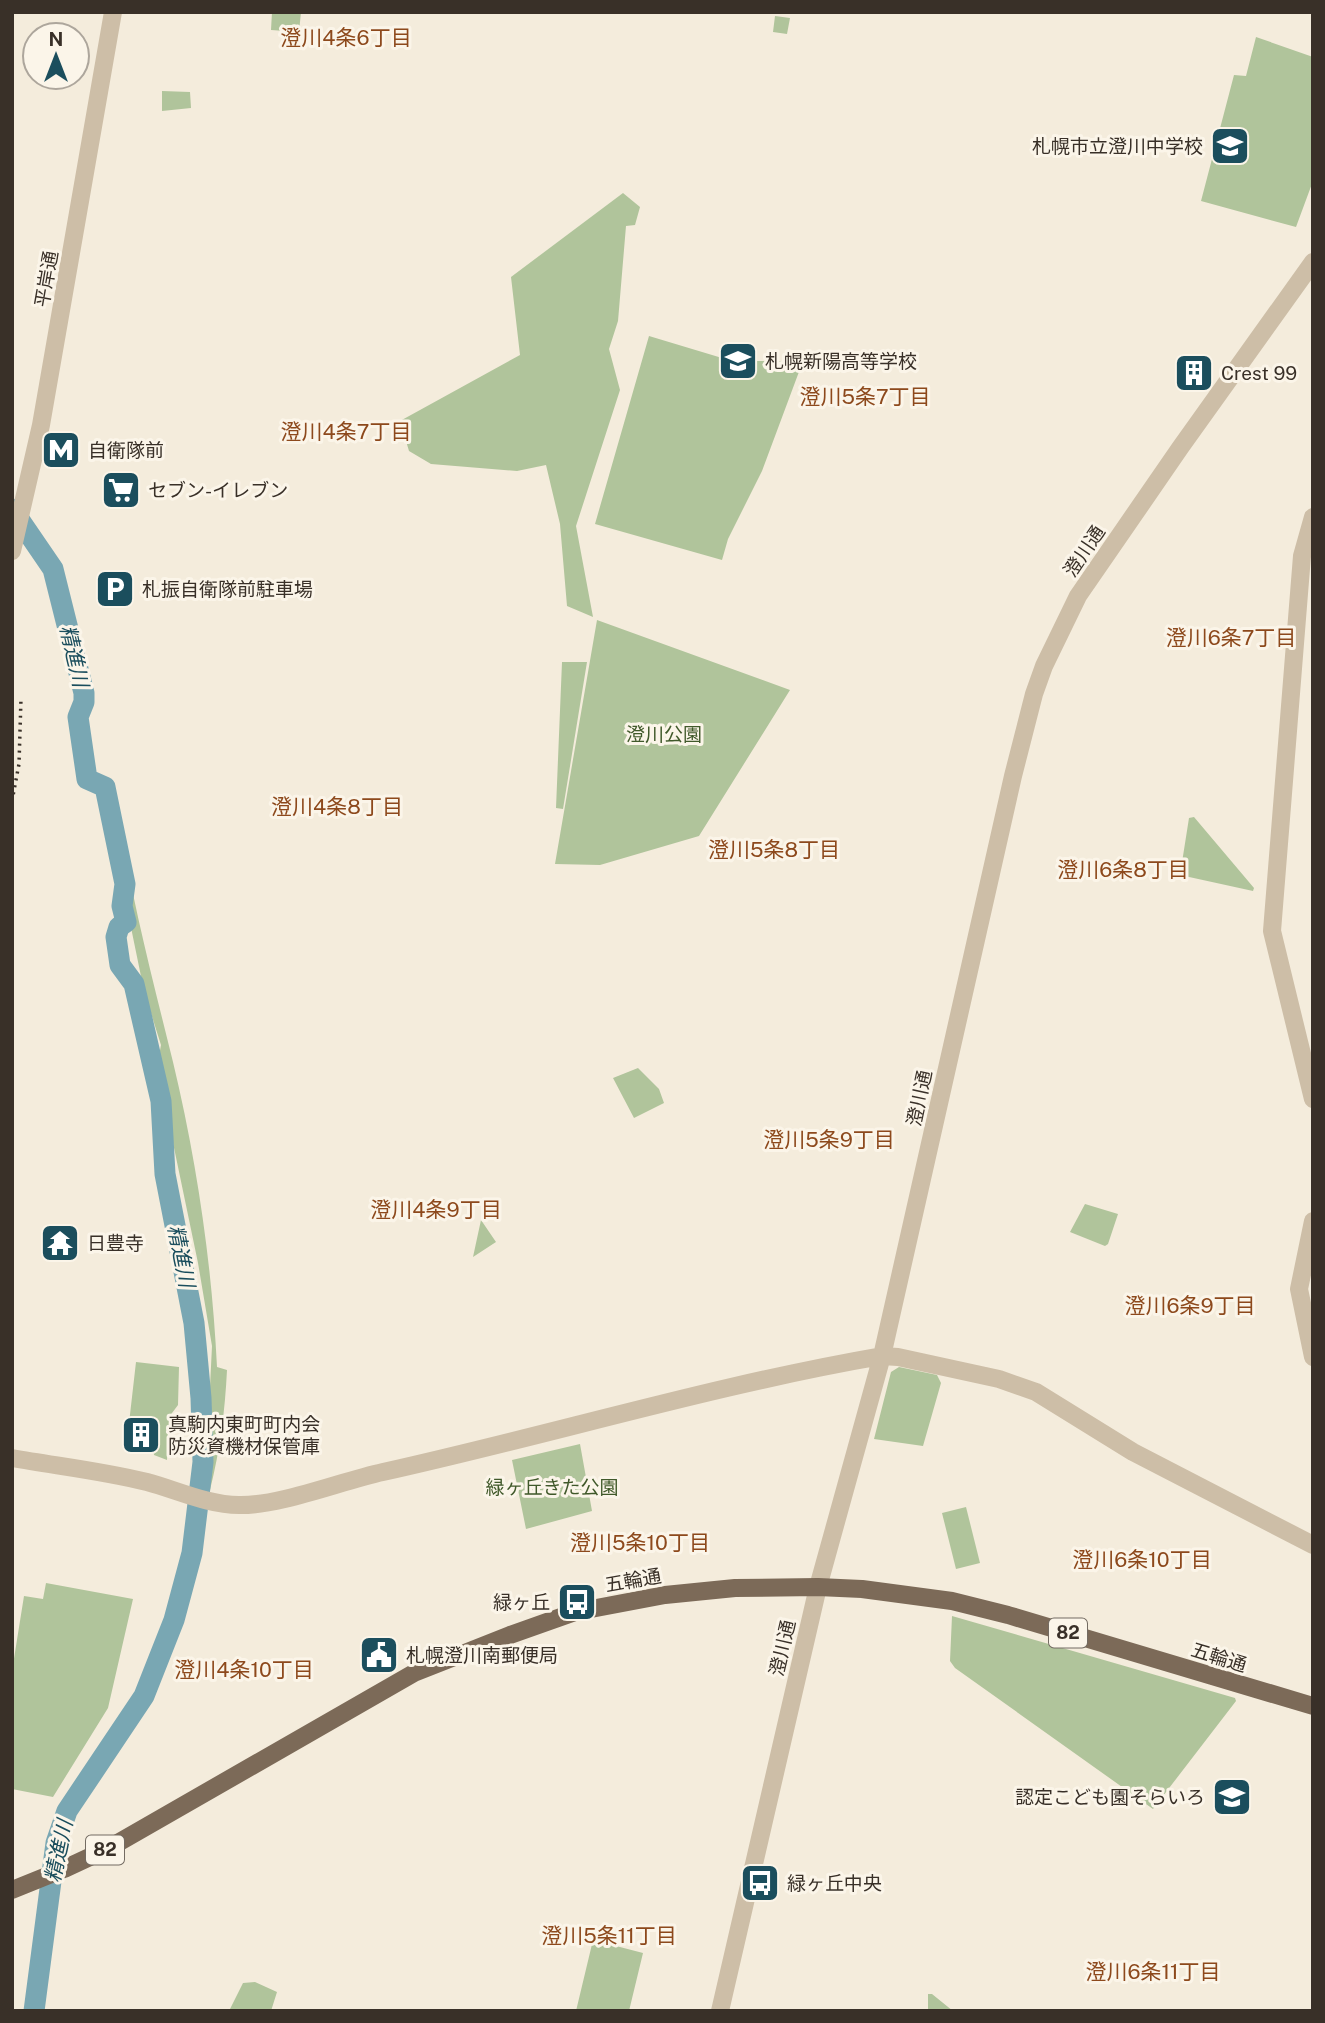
<svg xmlns="http://www.w3.org/2000/svg" width="1325" height="2023" viewBox="0 0 1325 2023" font-family="'Public Sans','Noto Sans JP',sans-serif">
  <style>
    .green { fill: #b0c49b }
    .lines { fill: none; stroke-linecap: round; stroke-linejoin: round }
    .river { stroke: #79a7b3; stroke-width: 21 }
    .tertiary { stroke: #cdbea7; stroke-width: 18 }
    .primary { stroke: #7c6a58; stroke-width: 18 }
    .rail { stroke: #393028; stroke-width: 3.5; stroke-dasharray: 2 5; stroke-linecap: butt }
    .labels { text-anchor: middle; stroke-width: 6; stroke-linejoin: round; paint-order: stroke }
    .shield { fill: #fbf5e9; stroke: #736b62; stroke-width: 2 }
    .shield-label { font-size: 18px; font-weight: bold; fill: #393028 }
    .poi-label { font-size: 19px; fill: #393028; stroke: #fbf5e9; text-anchor: start }
    .street-label { font-size: 19px; fill: #393028; stroke: #fbf5e9 }
    .park-label { font-size: 19px; fill: #40592a; stroke: #fbf5e9 }
    .neighbourhood-label { font-size: 21px; fill: #8d491c; stroke: #fbf5e9 }
    .water-label { font-size: 21px; font-style: italic; fill: #1b4e5d; stroke: #fbf5e9 }
  </style>
  <rect width="100%" height="100%" fill="#f4ecdc"/>
  <path class="green" d="M 272,12 L 301,12 L 299,32 L 271,30 Z
    M 775,16 L 790,18 L 787,34 L 773,32 Z
    M 1256,37 L 1313,57 L 1313,181 L 1296,227 L 1201,201 L 1234,75 L 1246,76 Z
    M 162,91 L 190,92 L 191,108 L 162,111 Z
    M 623,193 L 640,207 L 635,225 L 626,226 L 618,321 L 609,349 L 620,390 L 576,526 L 593,617 L 567,606 L 560,524 L 546,465 L 517,471 L 431,464 L 409,451 L 400,421 L 520,355 L 511,277 Z
    M 649,336 L 732,361 L 803,361 L 762,471 L 728,539 L 722,560 L 595,524 Z
    M 597,620 L 790,690 L 699,836 L 600,865 L 555,864 Z
    M 562,662 L 587,662 L 563,809 L 556,808 Z
    M 1194,817 L 1254,888 L 1253,891 L 1180,875 L 1189,818 Z
    M 119,818 C 132,901 153,981 173,1062 C 197,1162 212,1265 217,1367 L 227,1370 C 225,1411 220,1450 210,1490 L 205,1488 L 212,1346 L 198,1263 L 157,1066 L 161,1045 L 144,991 L 109,820 Z
    M 638,1068 L 659,1089 L 664,1103 L 634,1118 L 613,1078 Z
    M 1085,1204 L 1118,1214 L 1108,1244 L 1105,1246 L 1070,1232 Z
    M 481,1220 L 496,1242 L 473,1257 Z
    M 136,1362 L 179,1367 L 178,1405 L 169,1417 L 167,1460 L 154,1455 L 151,1433 L 128,1432 Z
    M 899,1367 L 937,1375 L 941,1383 L 923,1446 L 874,1439 L 891,1372 Z
    M 580,1444 L 592,1511 L 526,1529 L 512,1460 Z
    M 966,1507 L 980,1563 L 956,1569 L 942,1513 Z
    M 46,1583 L 133,1599 L 108,1708 L 53,1797 L 12,1789 L 12,1671 L 24,1596 L 43,1599 Z
    M 952,1616 L 1235,1698 L 1236,1701 L 1153,1809 L 955,1668 L 950,1661 Z
    M 593,1940 L 643,1953 L 629,2011 L 576,2011 Z
    M 255,1982 L 277,1992 L 271,2011 L 229,2011 L 243,1983 Z
    M 928,1994 L 932,1994 L 953,2011 L 928,2011 Z"/>
  <g class="lines">
    <path class="river" d="M 12,509 L 53,569 L 84,693 L 84,702 L 78,717 L 87,779 L 105,787 L 125,884 L 122,906 L 126,922 L 119,927 L 116,937 L 120,965 L 134,984 L 161,1101 L 165,1174 L 194,1323 L 201,1398 L 203,1462 L 192,1553 L 174,1620 L 144,1696 L 67,1811 L 56,1843 L 34,2011"/>
    <path class="tertiary" d="M 1313,517 L 1302,556 L 1272,931 L 1313,1099
      M 12,551 L 41,425 L 113,12
      M 1313,1221 L 1299,1289 L 1313,1357
      M 12,1458 C 57,1466 103,1471 147,1482 C 177,1490 208,1505 239,1505 C 280,1506 341,1481 383,1472 C 550,1435 714,1385 882,1356 L 898,1357 L 999,1379 L 1036,1392 L 1133,1452 L 1313,1545
      M 720,2011 L 818,1587 L 882,1356 L 1013,776 L 1034,694 L 1044,666 L 1078,596 L 1180,448 L 1313,262"/>
    <path class="primary" d="M 12,1890 L 64,1869 L 109,1848 L 414,1673 L 510,1635 L 575,1612 L 665,1595 L 735,1588 L 818,1587 L 862,1589 L 952,1601 L 1008,1615 L 1313,1706"/>
    <path class="rail" d="M 12,801 L 19,764 L 21,698"/>
  </g>
  <defs>
    <g id="school-square" transform="scale(2.0125)"><rect x="-9" y="-9" width="18" height="18" rx="4" fill="#1b4e5d" stroke="#fbf5e9"/><path d="M0-5L7-2L0 1L-7-2ZM-4 1L0 2.5L4 1V4Q0 6-4 4Z" fill="#fff"/></g>
    <g id="building-square" transform="scale(2.0125)"><rect x="-9" y="-9" width="18" height="18" rx="4" fill="#1b4e5d" stroke="#fbf5e9"/><path d="M-4-6H4V6H1V3H-1V6H-4ZM-2.5-4.3h1.7v1.8h-1.7ZM.8-4.3h1.7v1.8H.8ZM-2.5-1h1.7V.8h-1.7ZM.8-1h1.7V.8H.8Z" fill="#fff"/></g>
    <g id="metro-square" transform="scale(2.0125)"><rect x="-9" y="-9" width="18" height="18" rx="4" fill="#1b4e5d" stroke="#fbf5e9"/><path d="M-5.5 5V-5H-3L0 0L3-5H5.5V5H3V-.5L0 4L-3-.5V5Z" fill="#fff"/></g>
    <g id="supermarket-square" transform="scale(2.0125)"><rect x="-9" y="-9" width="18" height="18" rx="4" fill="#1b4e5d" stroke="#fbf5e9"/><path d="M-6-5.5h2.5l.6 2H6L4.5 2H-2.5L-4.4-4H-6ZM-1.5 3.2a1.3 1.3 0 1 0 .1 0ZM3 3.2a1.3 1.3 0 1 0 .1 0Z" fill="#fff"/></g>
    <g id="parking-square" transform="scale(2.0125)"><rect x="-9" y="-9" width="18" height="18" rx="4" fill="#1b4e5d" stroke="#fbf5e9"/><path d="M-3.5-5.5H1a3.5 3.5 0 0 1 0 7H-1V5.5H-3.5ZM-1-3.4V-.6H.8a1.4 1.4 0 0 0 0-2.8Z" fill="#fff"/></g>
    <g id="temple-square" transform="scale(2.0125)"><rect x="-9" y="-9" width="18" height="18" rx="4" fill="#1b4e5d" stroke="#fbf5e9"/><path d="M0-6L5-2H3V0L6.5 2.5H4V6H1.5V3h-3V6H-4V2.5H-6.5L-3 0V-2H-5Z" fill="#fff"/></g>
    <g id="bus-square" transform="scale(2.0125)"><rect x="-9" y="-9" width="18" height="18" rx="4" fill="#1b4e5d" stroke="#fbf5e9"/><path d="M-5-6H5V4H4V6H2V4H-2V6H-4V4H-5ZM-3.5-4V0h7V-4ZM-3.5 1.2v1.5H-2V1.2ZM2 1.2v1.5H3.5V1.2Z" fill="#fff"/></g>
    <g id="civic-square" transform="scale(2.0125)"><rect x="-9" y="-9" width="18" height="18" rx="4" fill="#1b4e5d" stroke="#fbf5e9"/><path d="M-.6-6.5H3V-4.5H.6V-3L4-1V1h2V6H-6V1h2V-1L-.6-3ZM-1.2 2.5V6h2.4V2.5Z" fill="#fff"/></g>
  </defs>
  <g fill-rule="evenodd">
    <use href="#school-square" x="1230" y="146"/>
    <use href="#school-square" x="738" y="361"/>
    <use href="#building-square" x="1194" y="373"/>
    <use href="#metro-square" x="61" y="450"/>
    <use href="#supermarket-square" x="121" y="490"/>
    <use href="#parking-square" x="115" y="589"/>
    <use href="#temple-square" x="60" y="1243"/>
    <use href="#building-square" x="141" y="1435"/>
    <use href="#bus-square" x="577" y="1602"/>
    <use href="#civic-square" x="379" y="1655"/>
    <use href="#school-square" x="1232" y="1797"/>
    <use href="#bus-square" x="760" y="1883"/>
  </g>
  <g class="labels">
    <g class="shield">
      <rect x="1049" y="1618.5" width="38" height="29" rx="5"/>
      <rect x="86" y="1835.5" width="38" height="29" rx="5"/>
    </g>
    <g class="shield-label">
      <text x="1068" y="1639">82</text>
      <text x="105" y="1856">82</text>
    </g>
    <g class="poi-label">
      <text x="1203" y="153" text-anchor="end">札幌市立澄川中学校</text>
      <text x="765" y="368">札幌新陽高等学校</text>
      <text x="1221" y="380">Crest 99</text>
      <text x="88" y="457">自衛隊前</text>
      <text x="148" y="497">セブン-イレブン</text>
      <text x="142" y="596">札振自衛隊前駐車場</text>
      <text x="87" y="1250">日豊寺</text>
      <text x="168" y="1431">真駒内東町町内会<tspan x="168" dy="22">防災資機材保管庫</tspan></text>
      <text x="550" y="1609" text-anchor="end">緑ヶ丘</text>
      <text x="406" y="1662">札幌澄川南郵便局</text>
      <text x="1205" y="1804" text-anchor="end">認定こども園そらいろ</text>
      <text x="787" y="1890">緑ヶ丘中央</text>
    </g>
    <g class="street-label">
      <text transform="translate(46 279) rotate(-80)" y="7">平岸通</text>
      <text transform="translate(1084 551) rotate(-56)" y="7">澄川通</text>
      <text transform="translate(919 1098) rotate(-78)" y="7">澄川通</text>
      <text transform="translate(633 1580) rotate(-10)" y="7">五輪通</text>
      <text transform="translate(782 1648) rotate(-77)" y="7">澄川通</text>
      <text transform="translate(1219 1657) rotate(17)" y="7">五輪通</text>
    </g>
    <g class="park-label">
      <text x="664" y="741">澄川公園</text>
      <text x="552" y="1494">緑ヶ丘きた公園</text>
    </g>
    <g class="neighbourhood-label">
      <text x="346" y="45">澄川4条6丁目</text>
      <text x="865" y="404">澄川5条7丁目</text>
      <text x="346" y="439">澄川4条7丁目</text>
      <text x="1231" y="645">澄川6条7丁目</text>
      <text x="337" y="814">澄川4条8丁目</text>
      <text x="774" y="857">澄川5条8丁目</text>
      <text x="1123" y="877">澄川6条8丁目</text>
      <text x="829" y="1147">澄川5条9丁目</text>
      <text x="436" y="1217">澄川4条9丁目</text>
      <text x="1190" y="1313">澄川6条9丁目</text>
      <text x="640" y="1550">澄川5条10丁目</text>
      <text x="1142" y="1567">澄川6条10丁目</text>
      <text x="244" y="1677">澄川4条10丁目</text>
      <text x="609" y="1943">澄川5条11丁目</text>
      <text x="1153" y="1979">澄川6条11丁目</text>
    </g>
    <g class="water-label">
      <text transform="translate(74 656) rotate(77)" y="7">精進川</text>
      <text transform="translate(181 1256) rotate(79)" y="7">精進川</text>
      <text transform="translate(59 1851) rotate(-78)" y="7">精進川</text>
    </g>
  </g>
  <rect width="1325" height="2023" fill="none" stroke="#393028" stroke-width="28"/>
  <g transform="translate(56 56)"><circle r="33" fill="#fbf5e9" stroke="#ada69c" stroke-width="2"/>
  <path d="M0-5L12 26L0 18L-12 26Z" fill="#1b4e5d"/>
  <text y="-10" font-size="19" font-weight="bold" text-anchor="middle" fill="#393028">N</text>
  </g>
</svg>
